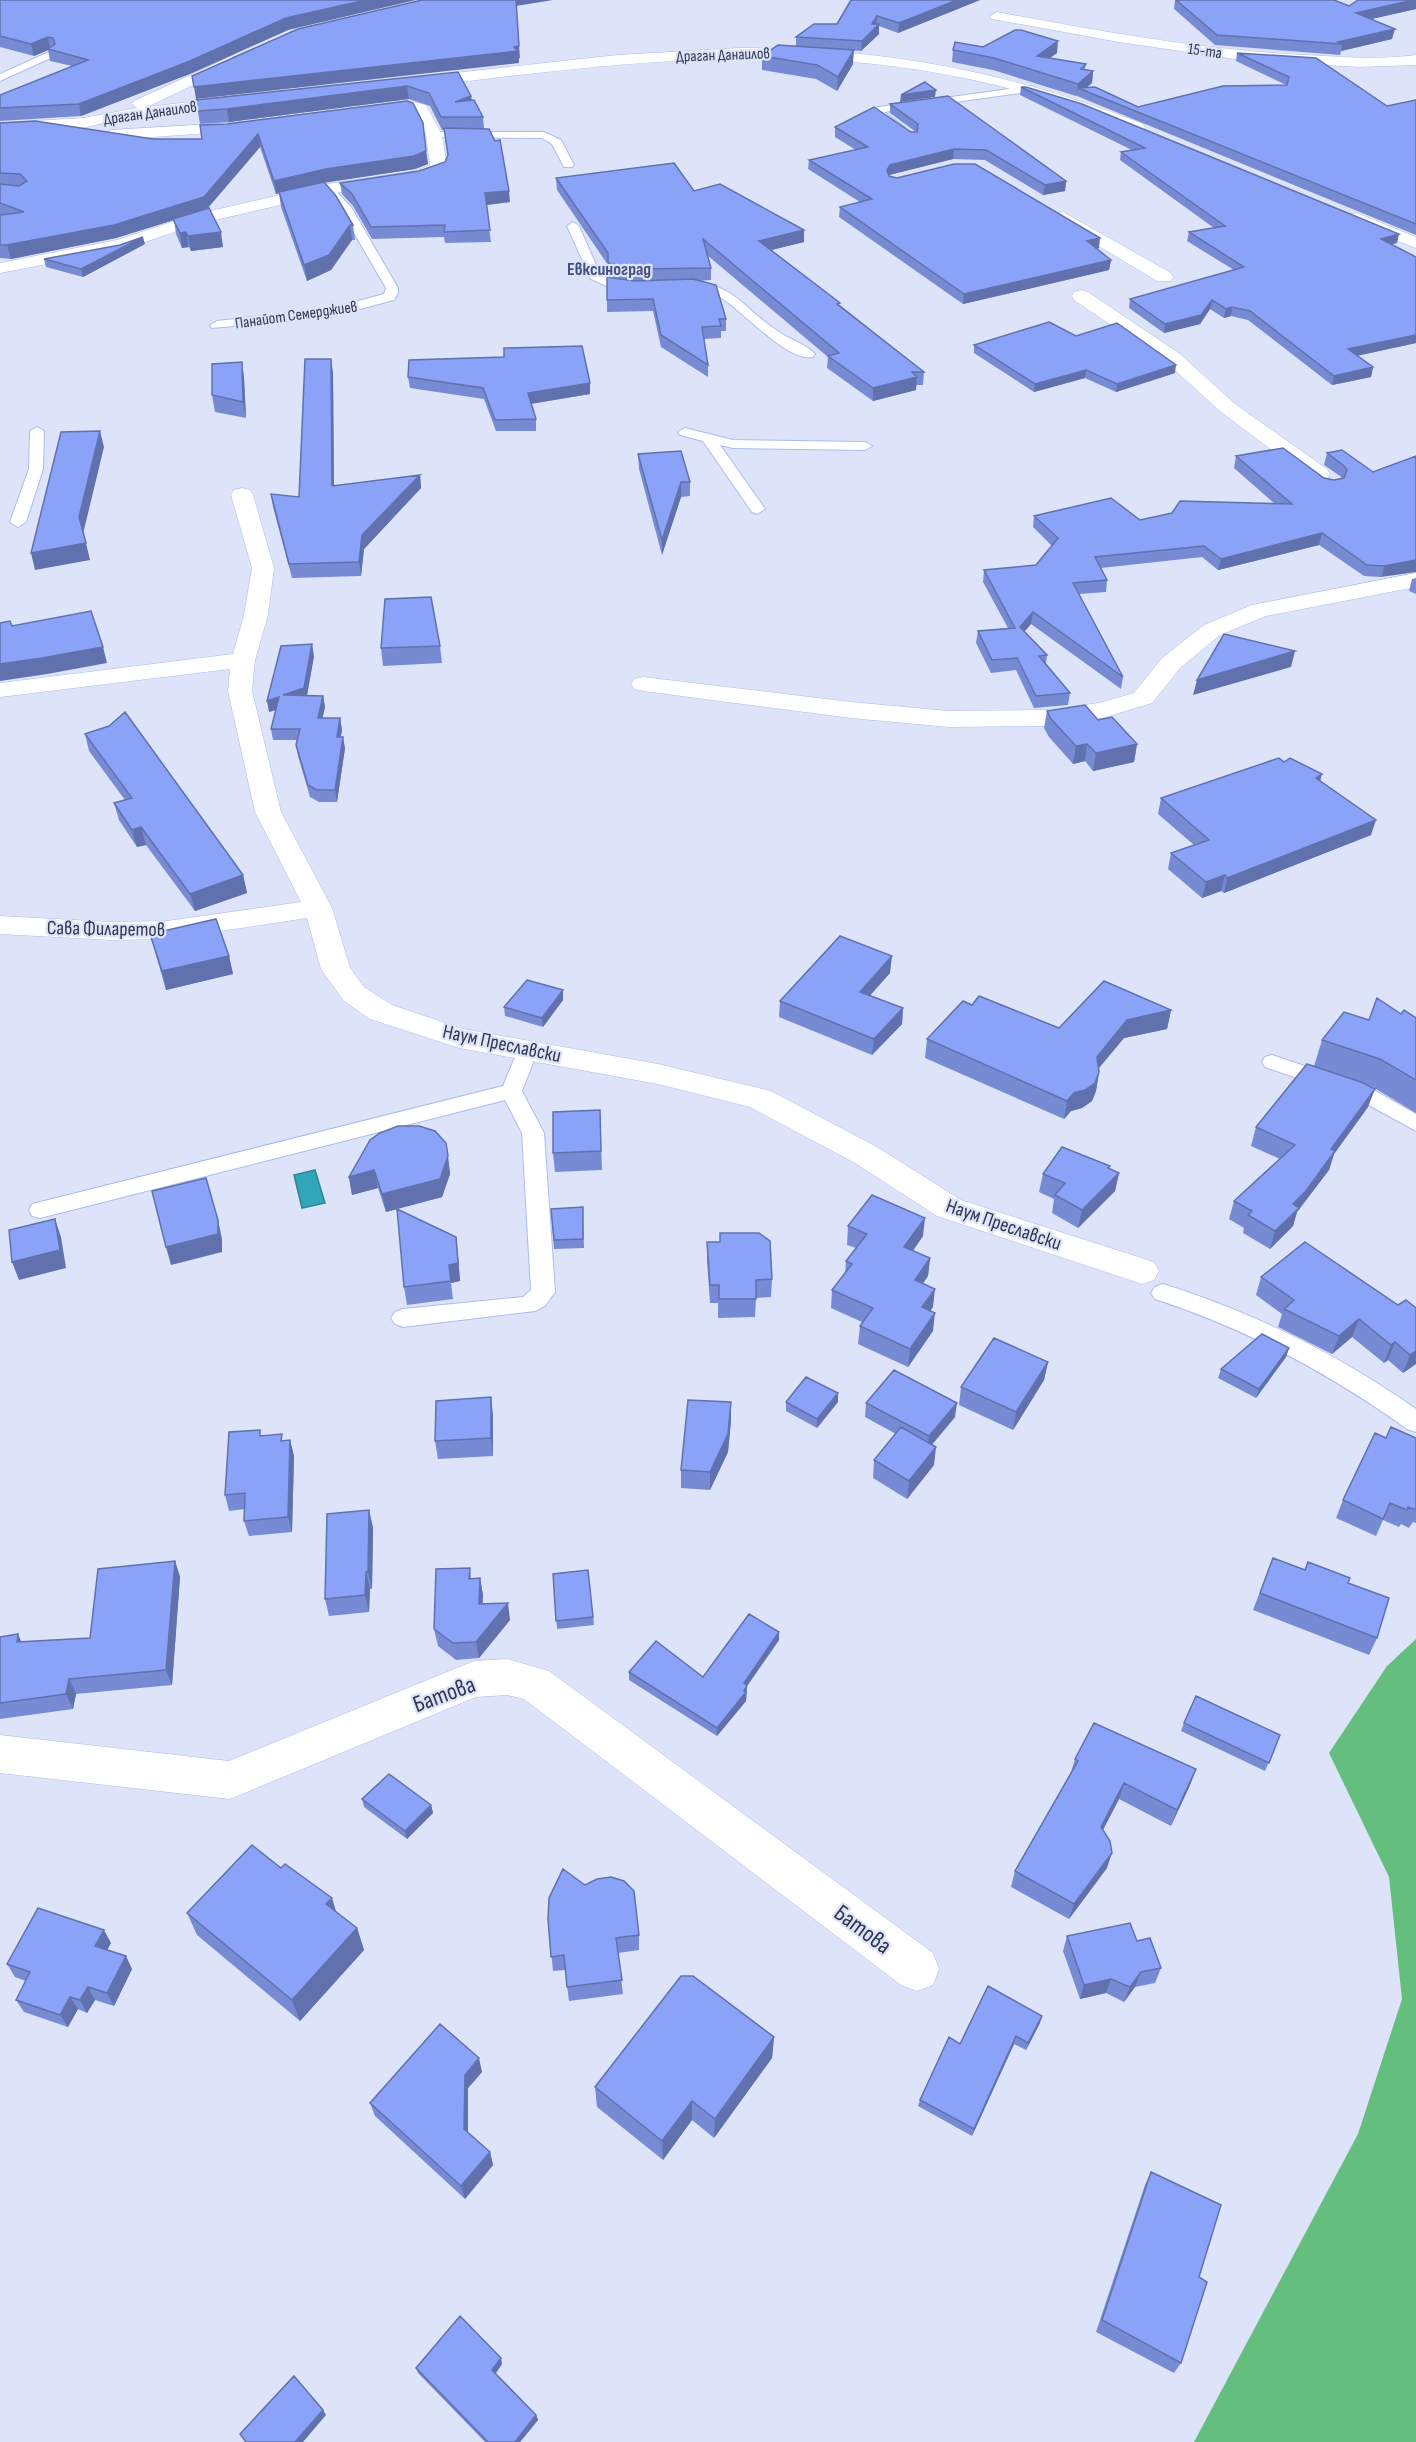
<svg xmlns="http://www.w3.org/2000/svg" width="1416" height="2442" viewBox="0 0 1416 2442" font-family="'Sofia Sans Condensed',sans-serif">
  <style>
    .forest { fill: #64be7d }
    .water { fill: #32a6b9; stroke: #318498; stroke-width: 1.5 }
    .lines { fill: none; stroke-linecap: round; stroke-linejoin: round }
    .lane-casing { stroke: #abbbf0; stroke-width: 2 }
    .street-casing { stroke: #abbbf0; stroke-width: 1 }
    .lane { fill: #fff; fill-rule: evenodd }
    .street { fill: #fff; fill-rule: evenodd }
    .wall { fill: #778bd5 }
    .shaded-wall { fill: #6171ae }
    .building { fill: #8aa2f8; stroke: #6171ae; stroke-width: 1.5 }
    .labels { text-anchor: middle; stroke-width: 4.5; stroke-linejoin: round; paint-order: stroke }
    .far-street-label { font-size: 16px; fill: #30364c; stroke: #dde4fa }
    .far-neighbourhood-label { font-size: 18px; font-weight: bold; fill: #44507d; stroke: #dde4fa }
    .street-label { font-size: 20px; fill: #30364c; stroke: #dde4fa }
    .near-street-label { font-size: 24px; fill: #30364c; stroke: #dde4fa }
  </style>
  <rect width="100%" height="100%" fill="#dde4fa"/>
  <path class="forest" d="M 1416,1639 L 1416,2442 L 1194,2442 L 1358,2134 L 1402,1999 L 1389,1877 L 1329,1753 L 1387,1666 Z"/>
  <path class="water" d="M 315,1170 L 325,1203 L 302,1208 L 294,1175 Z"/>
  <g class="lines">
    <g class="lane-casing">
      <path id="lane" d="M 51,51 L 55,52 L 55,56 L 0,81 L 0,74 Z
        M 1031,86 L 1035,87 L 1035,91 L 884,112 L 904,127 L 906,129 L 900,132 L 874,114 L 875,108 L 879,107 Z
        M 434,132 L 544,132 L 561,140 L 574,165 L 572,167 L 564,167 L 552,144 L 542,138 L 430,137 L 428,135 Z
        M 328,186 L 332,187 L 351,207 L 398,288 L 398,293 L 394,300 L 330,317 L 212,328 L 210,325 L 217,321 L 329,309 L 384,294 L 386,288 L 340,209 L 322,189 Z
        M 573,222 L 579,226 L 600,274 L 612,279 L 641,282 L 643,285 L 641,288 L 609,287 L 591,279 L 567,226 Z
        M 688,281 C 736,284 743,309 779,332 C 790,340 806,344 815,354 L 813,357 C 788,363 741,309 720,297 C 708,290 696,291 684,288 L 682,285 L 684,282 Z
        M 37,427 L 44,431 L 43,469 L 26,522 L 18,527 L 10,522 L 29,469 L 30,431 Z
        M 685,428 L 733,440 L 865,442 L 872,446 L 865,450 L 733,448 L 720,445 L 765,509 L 757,514 L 752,512 L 703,441 L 680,435 L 678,432 Z
        M 528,1043 L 535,1045 L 538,1050 L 522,1091 L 544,1133 L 555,1292 L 545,1306 L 535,1311 L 403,1327 L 395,1324 L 391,1318 L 395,1312 L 403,1309 L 523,1297 L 531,1290 L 522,1133 L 505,1100 L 40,1218 L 32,1216 L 29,1210 L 32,1204 L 40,1202 L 503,1086 L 518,1050 L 521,1045 Z
        M 1272,1055 L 1370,1088 L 1416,1114 L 1416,1131 L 1356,1098 L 1265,1067 L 1262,1062 L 1265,1057 Z
        M 1163,1284 C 1255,1313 1337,1354 1416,1409 L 1416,1432 L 1407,1429 C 1329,1373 1247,1329 1155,1299 L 1151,1293 L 1155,1287 Z"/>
    </g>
    <g class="street-casing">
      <path id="street" d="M 997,12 C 1099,31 1202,50 1306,55 C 1343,57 1380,60 1416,55 L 1416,65 L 1359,67 L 1242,60 L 1119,42 L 992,19 L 990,16 Z
        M 739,48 C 884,48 1007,71 1143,124 L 1145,127 L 1143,130 C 1131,133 1119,126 1108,121 C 1063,104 1017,89 969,79 C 784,39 604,65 418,87 L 410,82 L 418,77 L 618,55 Z
        M 232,56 L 240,61 L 237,64 L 147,107 L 241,96 L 247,98 L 249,101 L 247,104 L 116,120 L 83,128 L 0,133 L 0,123 L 83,118 L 137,108 L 132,104 L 134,101 Z
        M 409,101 L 426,105 L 442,135 L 447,167 L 445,171 L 420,180 L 328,194 L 198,224 L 121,250 L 0,273 L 0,263 L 117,240 L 193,215 L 328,184 L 416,171 L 430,165 L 426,135 L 414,112 L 370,116 L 362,111 L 370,106 Z
        M 245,122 L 253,127 L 251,130 L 111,140 L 103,135 L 111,130 Z
        M 1063,212 L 1171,273 L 1173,277 L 1171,281 L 1157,281 L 1057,221 L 1054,217 L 1057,213 Z
        M 1357,213 L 1416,237 L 1416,248 L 1351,222 L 1348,218 L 1351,214 Z
        M 1081,290 L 1088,292 L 1180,354 L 1235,404 L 1327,469 L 1330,474 L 1327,479 L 1319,480 L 1311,479 L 1221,412 L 1166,362 L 1074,300 L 1072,296 L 1074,292 Z
        M 242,488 L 250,490 L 253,495 L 274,568 L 268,615 L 255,660 L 252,691 L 281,812 L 332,908 L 350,968 L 364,987 L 392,1005 L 463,1029 L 658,1064 L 771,1091 L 877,1147 L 961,1200 L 1154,1262 L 1159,1271 L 1154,1280 L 1142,1284 L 937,1216 L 855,1163 L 750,1107 L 658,1084 L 459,1048 L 370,1019 L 344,1001 L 321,969 L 307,918 L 167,939 L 111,940 L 0,934 L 0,916 L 111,922 L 167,921 L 301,902 L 255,812 L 228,691 L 230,669 L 0,697 L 0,683 L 233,654 L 244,615 L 252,568 L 231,495 L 234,490 Z
        M 1416,573 L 1416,587 L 1266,616 L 1220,635 L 1180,668 L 1152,703 L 1102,718 L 1047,726 L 949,727 L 851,718 L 643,691 L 634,689 L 631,684 L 634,679 L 643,677 L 851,702 L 949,711 L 1047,710 L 1099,703 L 1134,693 L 1162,658 L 1204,625 L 1252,605 Z
        M 507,1659 L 549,1671 L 933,1953 L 939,1969 L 933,1985 L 917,1991 L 901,1985 L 524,1699 L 507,1695 L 476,1697 L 230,1799 L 0,1773 L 0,1735 L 229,1761 L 474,1661 Z"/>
    </g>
    <use href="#lane" class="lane"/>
    <use href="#street" class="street"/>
  </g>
  <path class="wall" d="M 0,0 L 288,30 L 192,73 L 81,116 L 0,121 L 0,95 L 72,66 L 50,61 L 48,50 L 34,56 L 0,47 Z
    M 851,0 L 980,0 L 898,33 L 879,26 L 879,34 L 861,51 L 817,48 L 853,64 L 837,91 L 816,79 L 762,70 L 762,56 L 796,46 L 796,37 L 837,24 Z
    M 1175,0 L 1334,0 L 1349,6 L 1416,0 L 1416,9 L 1371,19 L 1392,39 L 1341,51 L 1340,55 L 1215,45 L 1174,9 Z
    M 983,47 L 1057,53 L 1049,58 L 1086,64 L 1085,69 L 1093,71 L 1092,83 L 1086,88 L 1138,107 L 1286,85 L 1236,61 L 1237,53 L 1387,106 L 1416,100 L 1416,235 L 1077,96 L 1077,95 L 1076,96 L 993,70 L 952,62 L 953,50 Z
    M 458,72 L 471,96 L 472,101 L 483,117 L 484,128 L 510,202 L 486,205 L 491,242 L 445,243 L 444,237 L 372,239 L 353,206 L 342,194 L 340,183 L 419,171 L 445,162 L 448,156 L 444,130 L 442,130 L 430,106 L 409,99 L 229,122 L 200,124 L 196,100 Z
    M 1021,87 L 1397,243 L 1391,244 L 1416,343 L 1357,356 L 1373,367 L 1371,377 L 1332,385 L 1248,320 L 1231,316 L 1224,318 L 1210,309 L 1200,324 L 1164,333 L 1129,308 L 1130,299 L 1234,270 L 1187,241 L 1189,232 L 1214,228 L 1120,160 L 1121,152 L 1132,150 L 1020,95 Z
    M 890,104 L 1066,181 L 1065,191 L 1043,195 L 985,160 L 953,159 L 889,175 L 889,176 L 1099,248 L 1097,249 L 1111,260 L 1109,270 L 963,304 L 839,217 L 840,207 L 860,202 L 808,169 L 809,160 L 856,150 L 835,137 L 835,127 L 916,132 L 890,113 Z
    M 0,123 L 153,139 L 202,139 L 200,125 L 426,151 L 428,164 L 415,169 L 324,183 L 353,225 L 355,240 L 352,240 L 331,270 L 307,281 L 281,207 L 279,193 L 276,194 L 260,147 L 207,209 L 223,247 L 191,251 L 189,247 L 182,248 L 176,234 L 174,220 L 116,238 L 11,259 L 0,258 L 0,215 L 1,215 L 0,214 Z
    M 556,178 L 694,191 L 804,242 L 771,250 L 924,372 L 923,385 L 916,385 L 916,390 L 873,401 L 827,368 L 828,357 L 707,255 L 711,268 L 711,280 L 699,281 L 726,319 L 726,331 L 721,331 L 721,338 L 704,339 L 708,365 L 708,377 L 661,347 L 653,311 L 607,312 L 607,300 L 637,281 L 611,277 L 608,275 L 608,265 L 557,190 Z
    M 145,244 L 83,277 L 46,267 L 44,259 Z
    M 1076,336 L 1175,373 L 1116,392 L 1085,378 L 1034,392 L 974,353 L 974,345 Z
    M 242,362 L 244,378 L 246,418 L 215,412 L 212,395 Z
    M 333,372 L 334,486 L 420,475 L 421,488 L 364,549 L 361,576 L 292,578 L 273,507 L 271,494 L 299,497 Z
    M 408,377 L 590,394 L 531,404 L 536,419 L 536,431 L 496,431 L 484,399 L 410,388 Z
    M 1327,453 L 1373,472 L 1416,456 L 1381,577 L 1364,576 L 1319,545 L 1218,570 L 1202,557 L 1101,568 L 1107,580 L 1106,592 L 1079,594 L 1123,677 L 1121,689 L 1031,624 L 1024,632 L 1047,655 L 1046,664 L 1070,693 L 1068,705 L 1034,708 L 1016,670 L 991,673 L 976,643 L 978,631 L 1008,628 L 983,582 L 984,570 L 1036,565 L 1052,546 L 1033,527 L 1034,516 L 1140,520 L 1275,504 L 1234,468 L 1236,456 L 1324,478 L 1334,480 L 1342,478 L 1340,476 L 1324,465 Z
    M 638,454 L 690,482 L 690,496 L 681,497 L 662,555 L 639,469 Z
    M 1416,578 L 1416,594 L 1409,591 L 1412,579 Z
    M 440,646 L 442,663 L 383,666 L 381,648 Z
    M 314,656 L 307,696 L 323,696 L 325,707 L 322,718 L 340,718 L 342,730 L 340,737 L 345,748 L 337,802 L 319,802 L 310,797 L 298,756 L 296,745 L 297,740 L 273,740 L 271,729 L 276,710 L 269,712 Z
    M 1047,711 L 1098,720 L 1137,744 L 1134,762 L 1093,771 L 1085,761 L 1073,764 L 1049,737 L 1044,728 Z
    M 85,734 L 243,875 L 247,893 L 195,911 L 146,845 L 137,847 L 119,820 L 114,803 L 125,800 L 89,751 Z
    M 1284,762 L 1320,781 L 1371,835 L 1224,893 L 1221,891 L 1202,898 L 1168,869 L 1171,853 L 1194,845 L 1158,814 L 1161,798 Z
    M 150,934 L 229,956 L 233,974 L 166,990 Z
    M 890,973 L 870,995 L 903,1008 L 902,1024 L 872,1055 L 779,1017 L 780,1001 Z
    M 563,1000 L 543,1027 L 505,1016 L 504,1007 Z
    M 972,1005 L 1059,1028 L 1171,1010 L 1167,1029 L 1124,1038 L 1098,1069 L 1099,1072 L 1096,1091 L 1092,1101 L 1082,1108 L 1071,1111 L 1064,1119 L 925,1058 L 927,1039 Z
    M 1401,1014 L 1416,1018 L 1416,1113 L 1371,1086 L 1365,1084 L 1368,1107 L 1334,1154 L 1329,1170 L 1297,1212 L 1293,1226 L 1270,1249 L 1243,1233 L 1244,1228 L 1229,1219 L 1234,1201 L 1280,1159 L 1251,1146 L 1256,1127 L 1314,1066 L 1322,1040 L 1369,1020 Z
    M 600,1110 L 602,1170 L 555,1172 L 553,1153 Z
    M 446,1143 L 450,1174 L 442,1197 L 397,1209 L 456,1237 L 458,1256 L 460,1281 L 451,1283 L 453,1299 L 407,1305 L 404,1287 L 397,1209 L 386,1212 L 378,1188 L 352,1195 L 349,1177 Z
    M 1110,1166 L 1109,1169 L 1119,1173 L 1115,1191 L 1078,1228 L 1052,1213 L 1054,1199 L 1039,1192 L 1043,1174 Z
    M 551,1209 L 583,1217 L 584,1248 L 554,1249 Z
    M 848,1226 L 923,1236 L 913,1251 L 930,1258 L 928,1276 L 923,1283 L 933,1307 L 930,1311 L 933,1331 L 908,1367 L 858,1344 L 860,1326 L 862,1322 L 831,1308 L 832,1290 L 845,1273 L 846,1261 L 856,1248 L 847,1245 Z
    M 707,1242 L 772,1279 L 771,1297 L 756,1298 L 755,1317 L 718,1318 L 718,1303 L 710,1303 L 707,1260 Z
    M 1261,1277 L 1416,1308 L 1416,1364 L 1403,1373 L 1388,1360 L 1384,1363 L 1352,1337 L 1332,1354 L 1278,1327 L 1282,1314 L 1256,1295 Z
    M 1289,1348 L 1286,1357 L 1256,1398 L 1218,1378 L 1221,1369 Z
    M 1048,1362 L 1044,1380 L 1013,1430 L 959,1405 L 961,1387 Z
    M 786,1402 L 838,1402 L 817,1428 L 786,1411 Z
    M 866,1403 L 955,1417 L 932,1445 L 934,1465 L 907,1499 L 873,1478 L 874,1460 L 896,1434 L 865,1417 Z
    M 493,1415 L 493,1456 L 438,1459 L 435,1441 Z
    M 731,1420 L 728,1452 L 710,1490 L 681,1488 L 681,1470 Z
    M 262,1436 L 284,1441 L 290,1440 L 294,1456 L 292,1532 L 249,1536 L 244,1521 L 245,1509 L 229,1511 L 225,1495 Z
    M 1386,1438 L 1416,1438 L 1416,1523 L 1413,1522 L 1409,1528 L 1401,1524 L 1399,1527 L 1383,1520 L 1376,1536 L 1336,1518 L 1343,1500 Z
    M 369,1510 L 373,1528 L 372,1589 L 370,1589 L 369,1612 L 329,1616 L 325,1599 Z
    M 1273,1558 L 1305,1570 L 1348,1583 L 1377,1638 L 1369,1655 L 1253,1610 Z
    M 175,1561 L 180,1577 L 172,1685 L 76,1694 L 73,1709 L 0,1719 L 0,1637 L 21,1642 L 90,1638 Z
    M 470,1568 L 471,1579 L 480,1578 L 483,1595 L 482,1603 L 510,1620 L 479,1658 L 456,1660 L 438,1646 L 434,1629 Z
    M 588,1570 L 594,1625 L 557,1629 L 553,1574 Z
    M 779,1632 L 779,1640 L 747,1686 L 746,1701 L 717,1736 L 629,1680 L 629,1672 L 703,1677 Z
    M 1184,1723 L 1280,1735 L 1265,1771 L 1181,1731 Z
    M 1075,1759 L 1196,1769 L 1190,1785 L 1171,1826 L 1119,1799 L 1103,1830 L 1107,1868 L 1069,1919 L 1011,1887 L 1015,1871 L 1071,1772 Z
    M 362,1799 L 431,1805 L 433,1813 L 407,1839 L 364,1807 Z
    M 336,1912 L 357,1928 L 364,1950 L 300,2021 L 197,1935 L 187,1913 Z
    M 548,1919 L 639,1935 L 639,1950 L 618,1953 L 623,1994 L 569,2001 L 565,1970 L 553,1971 Z
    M 1067,1936 L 1137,1941 L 1161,1968 L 1155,1983 L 1135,1987 L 1124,2002 L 1106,1993 L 1080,1999 L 1063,1951 Z
    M 111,1943 L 107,1950 L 132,1969 L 114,2006 L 95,2000 L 87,2013 L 78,2009 L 68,2027 L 24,2012 L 16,2000 L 26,1981 L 15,1977 L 7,1964 Z
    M 1040,2023 L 1026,2050 L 1014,2044 L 972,2136 L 918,2106 L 920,2100 L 960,2044 Z
    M 774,2037 L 772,2058 L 714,2138 L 692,2120 L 663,2160 L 597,2107 L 595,2087 Z
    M 482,2072 L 468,2088 L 468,2132 L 490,2152 L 493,2165 L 465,2199 L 375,2116 L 370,2103 Z
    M 1151,2172 L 1199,2277 L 1181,2363 L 1174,2373 L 1096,2332 L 1145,2185 Z
    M 502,2364 L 495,2374 L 536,2415 L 538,2420 L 520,2442 L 485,2442 L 418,2373 L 416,2368 Z"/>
  <path class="shaded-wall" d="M 366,0 L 416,0 L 288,30 L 192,73 L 81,116 L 79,104 L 286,18 Z
    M 516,0 L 553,0 L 516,6 Z
    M 957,0 L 980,0 L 898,33 L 899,23 Z
    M 1413,0 L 1416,0 L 1416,9 L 1354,23 L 1356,13 Z
    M 877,16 L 876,25 L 879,24 L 879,34 L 861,51 L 862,41 Z
    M 1395,29 L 1392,39 L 1341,51 L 1342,44 L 1338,42 Z
    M 48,37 L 50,49 L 48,49 L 48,50 L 34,56 L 31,44 Z
    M 1058,41 L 1057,53 L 1036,68 L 1037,56 Z
    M 519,46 L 520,58 L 519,58 L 519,63 L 196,99 L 194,87 Z
    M 854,50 L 853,64 L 837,91 L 838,77 Z
    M 1093,71 L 1092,83 L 1084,90 L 1078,88 L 1076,96 L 1078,84 Z
    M 407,86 L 409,99 L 229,122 L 227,109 Z
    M 936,90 L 935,97 L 900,102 L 901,95 Z
    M 471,96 L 472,108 L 455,102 Z
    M 258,134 L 260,147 L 206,210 L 116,238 L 11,259 L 7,245 Z
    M 954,149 L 953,159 L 889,175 L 886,180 L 887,170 L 890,165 Z
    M 426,151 L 428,164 L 415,169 L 327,182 L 276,194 L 274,181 L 326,169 Z
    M 1066,181 L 1065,191 L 1043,195 L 1045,185 Z
    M 509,191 L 510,202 L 486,205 L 485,193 Z
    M 350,225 L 352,240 L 331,270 L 307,281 L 304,265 Z
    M 804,230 L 804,242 L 759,253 L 759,241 Z
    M 186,232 L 189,247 L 182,248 L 180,233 Z
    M 221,232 L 223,247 L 191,251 L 188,236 Z
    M 1399,234 L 1397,243 L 1379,247 L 1381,239 Z
    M 143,237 L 145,244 L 83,277 L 81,269 Z
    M 1100,238 L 1099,248 L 1086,251 L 1087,241 Z
    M 1111,260 L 1109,270 L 963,304 L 964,294 Z
    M 1212,300 L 1210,309 L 1200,324 L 1164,333 L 1165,324 Z
    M 1232,307 L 1231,316 L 1224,318 L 1226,309 Z
    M 1416,335 L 1416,343 L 1346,358 L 1348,349 Z
    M 331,359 L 333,372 L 334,500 L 332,486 Z
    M 242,362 L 244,378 L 246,418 L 243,402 Z
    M 1176,365 L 1175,373 L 1116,392 L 1117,384 Z
    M 1373,367 L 1371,377 L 1332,385 L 1334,376 Z
    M 1086,370 L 1085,378 L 1034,392 L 1035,384 Z
    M 917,377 L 916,390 L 873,401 L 873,388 Z
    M 590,383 L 590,394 L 529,404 L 528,393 Z
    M 100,431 L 104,447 L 83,534 L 79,517 Z
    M 420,475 L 421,488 L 364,549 L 361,576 L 359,562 L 362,535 Z
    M 681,482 L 681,497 L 662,555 L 662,540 Z
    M 1322,533 L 1319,545 L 1218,570 L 1221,559 Z
    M 86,543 L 90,560 L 35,570 L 31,553 Z
    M 1416,560 L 1416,572 L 1381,577 L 1384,566 Z
    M 1033,612 L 1031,624 L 1018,639 L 1020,627 Z
    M 312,644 L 314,656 L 306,700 L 283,695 Z
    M 103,647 L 107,663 L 47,674 L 0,681 L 0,664 Z
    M 1295,651 L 1291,667 L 1193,695 L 1197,680 Z
    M 323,696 L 325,707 L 320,730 L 318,718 Z
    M 279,697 L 281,708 L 269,712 L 267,701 Z
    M 340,718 L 342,730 L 339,748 L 337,737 Z
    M 343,737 L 345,748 L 337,802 L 335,790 Z
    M 1087,744 L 1085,761 L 1073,764 L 1076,746 Z
    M 1137,744 L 1134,762 L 1093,771 L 1096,753 Z
    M 1322,774 L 1318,789 L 1316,778 Z
    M 1376,820 L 1371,835 L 1224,893 L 1227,878 Z
    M 141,827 L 146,845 L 137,847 L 132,830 Z
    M 243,875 L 247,893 L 195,911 L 190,894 Z
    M 1225,875 L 1221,891 L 1202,898 L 1206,882 Z
    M 229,956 L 233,974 L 166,990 L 162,971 Z
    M 892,956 L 890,973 L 859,1008 L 860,992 Z
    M 563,990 L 563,1000 L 543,1027 L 542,1018 Z
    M 903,1008 L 902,1024 L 872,1055 L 874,1039 Z
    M 1171,1010 L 1167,1029 L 1124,1038 L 1093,1075 L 1097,1057 L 1127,1020 Z
    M 1099,1072 L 1096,1091 L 1092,1101 L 1082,1108 L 1071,1111 L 1064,1119 L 1067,1101 L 1074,1093 Z
    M 1375,1089 L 1368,1107 L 1334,1154 L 1329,1170 L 1297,1212 L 1293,1226 L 1270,1249 L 1275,1231 L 1331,1149 Z
    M 448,1156 L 450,1174 L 442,1197 L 386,1212 L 382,1194 Z
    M 374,1170 L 378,1188 L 352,1195 L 349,1177 Z
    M 1119,1173 L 1115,1191 L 1078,1228 L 1082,1210 Z
    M 925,1218 L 923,1236 L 902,1265 L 904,1247 Z
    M 55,1219 L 61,1237 L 66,1268 L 19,1280 L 12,1262 Z
    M 218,1220 L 222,1239 L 222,1252 L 171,1265 L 166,1247 Z
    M 456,1237 L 458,1256 L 460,1281 L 451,1283 L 449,1265 Z
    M 930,1258 L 928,1276 L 913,1298 L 915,1280 Z
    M 935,1289 L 933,1307 L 920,1325 L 922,1307 Z
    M 935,1313 L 933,1331 L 908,1367 L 910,1349 Z
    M 1359,1319 L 1352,1337 L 1332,1354 L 1339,1336 Z
    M 1395,1342 L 1388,1360 L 1384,1363 L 1391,1345 Z
    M 1289,1348 L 1286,1357 L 1256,1398 L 1259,1389 Z
    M 1416,1351 L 1416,1364 L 1403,1373 L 1410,1355 Z
    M 1048,1362 L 1044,1380 L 1013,1430 L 1016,1412 Z
    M 838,1393 L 838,1402 L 817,1428 L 817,1419 Z
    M 491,1397 L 493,1415 L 493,1456 L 491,1438 Z
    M 731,1402 L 731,1420 L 728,1452 L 710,1490 L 710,1472 Z
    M 957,1403 L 955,1417 L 927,1450 L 929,1436 Z
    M 290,1440 L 294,1456 L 292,1532 L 288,1517 Z
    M 936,1447 L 934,1465 L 907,1499 L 909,1481 Z
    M 369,1510 L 373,1528 L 372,1589 L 368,1572 Z
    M 175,1561 L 180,1577 L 172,1685 L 166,1670 Z
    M 366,1572 L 370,1589 L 369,1612 L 365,1595 Z
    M 480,1578 L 483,1595 L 482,1621 L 479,1604 Z
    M 508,1603 L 510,1620 L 479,1658 L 476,1642 Z
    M 779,1632 L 779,1640 L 747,1686 L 746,1701 L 717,1736 L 717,1728 L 744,1683 Z
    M 18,1634 L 25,1650 L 17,1642 Z
    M 69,1679 L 76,1694 L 73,1709 L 66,1694 Z
    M 1196,1769 L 1190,1785 L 1171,1826 L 1177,1810 Z
    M 1124,1783 L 1119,1799 L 1096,1843 L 1101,1827 Z
    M 431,1805 L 433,1813 L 407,1839 L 405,1831 Z
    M 1112,1853 L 1107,1868 L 1069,1919 L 1074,1904 Z
    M 332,1898 L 339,1921 L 326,1904 Z
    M 357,1928 L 364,1950 L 300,2021 L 292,2000 Z
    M 104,1930 L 111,1943 L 102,1959 L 95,1946 Z
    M 126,1956 L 132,1969 L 114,2006 L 107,1993 Z
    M 1141,1972 L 1135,1987 L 1124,2002 L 1130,1987 Z
    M 1111,1979 L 1106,1993 L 1080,1999 L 1084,1985 Z
    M 88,1987 L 95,2000 L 87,2013 L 80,2000 Z
    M 70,1997 L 78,2009 L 68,2027 L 60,2015 Z
    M 1042,2016 L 1040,2023 L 1026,2050 L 1028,2043 Z
    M 1016,2036 L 1014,2044 L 972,2136 L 974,2129 Z
    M 774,2037 L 772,2058 L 714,2138 L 715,2119 Z
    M 479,2058 L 482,2072 L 468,2088 L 468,2142 L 464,2129 L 465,2075 Z
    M 692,2101 L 692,2120 L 663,2160 L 662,2141 Z
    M 490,2152 L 493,2165 L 465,2199 L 461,2186 Z
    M 501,2358 L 502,2364 L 494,2376 L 492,2370 Z
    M 323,2410 L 326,2415 L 303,2442 L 295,2442 Z
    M 536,2415 L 538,2420 L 520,2442 L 515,2442 Z"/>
  <path class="building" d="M 0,0 L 366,0 L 286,18 L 190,61 L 79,104 L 0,108 L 0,95 L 88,60 L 48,49 L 55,44 L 53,38 L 48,37 L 31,44 L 0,36 Z
    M 422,0 L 516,0 L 519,46 L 514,47 L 518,51 L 194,87 L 192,76 L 298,29 Z
    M 851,0 L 957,0 L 899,23 L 877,16 L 872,24 L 879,24 L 862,41 L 796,37 L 814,24 L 837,24 Z
    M 1176,0 L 1334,0 L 1349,6 L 1358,0 L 1413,0 L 1356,13 L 1395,29 L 1338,42 L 1342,44 L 1217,35 Z
    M 1015,30 L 1021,30 L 1058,41 L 1037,56 L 1086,64 L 1081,69 L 1093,71 L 1078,84 L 994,58 L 953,50 L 955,42 L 983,47 Z
    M 778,45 L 854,50 L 838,77 L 817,65 L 762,56 Z
    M 1237,53 L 1316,58 L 1387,106 L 1416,100 L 1416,224 L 1078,88 L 1095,87 L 1138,107 L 1223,86 L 1287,85 L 1289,77 Z
    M 458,72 L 471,96 L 455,102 L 474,100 L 483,117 L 441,117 L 429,93 L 407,86 L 227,109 L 198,111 L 196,100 Z
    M 925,82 L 936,90 L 901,95 Z
    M 1021,87 L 1026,87 L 1082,104 L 1399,234 L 1381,239 L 1416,257 L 1416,335 L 1348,349 L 1373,367 L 1334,376 L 1250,311 L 1232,307 L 1226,309 L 1212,300 L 1201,315 L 1165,324 L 1130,299 L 1244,267 L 1189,232 L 1225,226 L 1121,152 L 1145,148 Z
    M 948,96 L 1066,181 L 1045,185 L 986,150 L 954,149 L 890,165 L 887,170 L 889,176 L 897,178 L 954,164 L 975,164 L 1100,238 L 1087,241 L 1111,260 L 964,294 L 840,207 L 872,199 L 809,160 L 868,147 L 835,127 L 874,107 L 911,132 L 917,132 L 918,124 L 890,104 Z
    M 407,101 L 413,103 L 423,123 L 426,151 L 414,156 L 326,169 L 274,181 L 258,134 L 204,197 L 114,225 L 7,245 L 0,245 L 0,215 L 24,212 L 0,203 L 0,184 L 19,186 L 27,181 L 20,174 L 0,173 L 0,123 L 35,121 L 153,139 L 202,139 L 200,125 L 227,124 Z
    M 444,128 L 489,129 L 495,141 L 500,140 L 509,191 L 485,193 L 490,230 L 444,232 L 445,225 L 371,227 L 352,194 L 340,183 L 419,171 L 445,162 L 448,155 Z
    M 674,163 L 694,191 L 720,184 L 804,230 L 759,241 L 840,303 L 837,304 L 924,372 L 912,372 L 917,377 L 873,388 L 828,356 L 839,353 L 703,239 L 711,268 L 639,269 L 611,264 L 608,262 L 608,253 L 556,178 Z
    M 324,182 L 336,196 L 353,225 L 350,225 L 329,255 L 304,265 L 279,192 Z
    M 209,208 L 221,232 L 188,236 L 186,232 L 180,233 L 173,219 Z
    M 143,237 L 81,269 L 44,259 L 120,245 Z
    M 607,277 L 635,281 L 693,279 L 716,285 L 726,319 L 719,319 L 721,326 L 702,327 L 708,365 L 661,335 L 653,299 L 607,300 Z
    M 1049,322 L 1076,336 L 1117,323 L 1176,365 L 1117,384 L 1086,370 L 1035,384 L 974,345 Z
    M 582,346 L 590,383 L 528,393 L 536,419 L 495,420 L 483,388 L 408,377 L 409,360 L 504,357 L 504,348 Z
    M 305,359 L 331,359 L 332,486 L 420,475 L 362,535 L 359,562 L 289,564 L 271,494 L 299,497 Z
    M 242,362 L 243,402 L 212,395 L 212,364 Z
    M 100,431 L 79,517 L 86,543 L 31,553 L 61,432 Z
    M 1283,448 L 1324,478 L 1334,480 L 1344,478 L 1347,470 L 1343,465 L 1327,453 L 1342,450 L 1373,472 L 1416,456 L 1416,560 L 1384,566 L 1367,565 L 1322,533 L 1221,559 L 1204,546 L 1095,557 L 1107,580 L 1073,583 L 1123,677 L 1033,612 L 1020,627 L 1047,655 L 1039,656 L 1070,693 L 1036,696 L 1017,658 L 992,660 L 978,631 L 1015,628 L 984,570 L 1036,565 L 1058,538 L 1034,516 L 1111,498 L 1140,520 L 1172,513 L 1180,501 L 1292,504 L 1236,456 Z
    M 681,451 L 690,482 L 681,482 L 662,540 L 638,454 Z
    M 431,597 L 440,646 L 381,648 L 385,599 Z
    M 91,611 L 103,647 L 42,658 L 0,664 L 0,623 L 10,621 L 12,626 Z
    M 1224,634 L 1295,651 L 1197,680 Z
    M 312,644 L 304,688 L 283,695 L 323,696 L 318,718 L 340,718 L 337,737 L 343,737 L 335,790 L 317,790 L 308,785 L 296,745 L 300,729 L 271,729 L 279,697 L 267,701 L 281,646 Z
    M 1085,705 L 1098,720 L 1112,717 L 1137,744 L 1096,753 L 1087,744 L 1076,746 L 1051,719 L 1047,711 Z
    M 125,712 L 243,875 L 190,894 L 141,827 L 132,830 L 114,803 L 132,798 L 85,734 L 109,726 Z
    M 1279,758 L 1284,762 L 1290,758 L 1322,774 L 1316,778 L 1376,820 L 1227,878 L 1225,875 L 1206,882 L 1171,853 L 1209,840 L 1161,798 Z
    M 216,919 L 229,956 L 162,971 L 150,934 Z
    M 840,936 L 892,956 L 860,992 L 903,1008 L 874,1039 L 780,1001 Z
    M 527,980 L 563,990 L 542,1018 L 504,1007 Z
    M 1104,981 L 1171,1010 L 1127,1020 L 1097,1057 L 1099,1072 L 1095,1083 L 1085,1090 L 1074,1093 L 1067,1101 L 927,1039 L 963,1001 L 972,1005 L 979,996 L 1059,1028 Z
    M 1377,998 L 1401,1014 L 1404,1010 L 1416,1018 L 1416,1080 L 1380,1059 L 1322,1040 L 1344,1012 L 1369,1020 Z
    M 1307,1064 L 1361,1082 L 1375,1089 L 1331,1149 L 1335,1151 L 1305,1192 L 1293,1204 L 1299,1208 L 1275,1231 L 1248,1215 L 1252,1211 L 1234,1201 L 1295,1145 L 1256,1127 Z
    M 600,1110 L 601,1151 L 553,1153 L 553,1112 Z
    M 398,1126 L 419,1126 L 435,1131 L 446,1143 L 448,1156 L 440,1179 L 382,1194 L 374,1170 L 349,1177 L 370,1140 L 380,1133 Z
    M 1062,1147 L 1110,1166 L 1108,1168 L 1119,1173 L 1082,1210 L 1055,1195 L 1065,1183 L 1043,1174 Z
    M 206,1178 L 218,1220 L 218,1234 L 166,1247 L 152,1191 Z
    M 872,1195 L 925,1218 L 904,1247 L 930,1258 L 915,1280 L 935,1289 L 922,1307 L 935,1313 L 910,1349 L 860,1326 L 873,1308 L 832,1290 L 852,1264 L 846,1261 L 867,1234 L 848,1226 Z
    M 583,1207 L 583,1239 L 554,1240 L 551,1209 Z
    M 397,1209 L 456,1237 L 458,1263 L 449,1265 L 451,1281 L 404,1287 Z
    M 55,1219 L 60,1250 L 12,1262 L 9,1230 Z
    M 720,1233 L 759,1233 L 770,1241 L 772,1279 L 756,1280 L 756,1299 L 719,1299 L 719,1285 L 710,1285 L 707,1242 L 720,1242 Z
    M 1305,1242 L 1398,1305 L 1406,1300 L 1416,1308 L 1416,1351 L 1410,1355 L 1395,1342 L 1391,1345 L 1359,1319 L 1339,1336 L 1284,1309 L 1294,1300 L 1261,1277 Z
    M 1262,1334 L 1289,1348 L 1259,1389 L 1221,1369 Z
    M 994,1338 L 1048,1362 L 1016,1412 L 961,1387 Z
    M 894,1370 L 957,1403 L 929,1436 L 866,1403 Z
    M 806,1377 L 838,1393 L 817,1419 L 786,1402 Z
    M 491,1397 L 491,1438 L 435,1441 L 436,1401 Z
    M 688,1400 L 731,1402 L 728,1434 L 710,1472 L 681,1470 Z
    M 901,1427 L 936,1447 L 909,1481 L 874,1460 Z
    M 1391,1427 L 1416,1438 L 1416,1510 L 1408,1507 L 1407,1510 L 1390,1503 L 1383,1519 L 1343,1500 L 1375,1433 L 1386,1438 Z
    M 260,1430 L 260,1436 L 282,1434 L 281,1441 L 290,1440 L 288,1517 L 244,1521 L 245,1493 L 225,1495 L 229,1432 Z
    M 369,1510 L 368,1572 L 366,1572 L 365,1595 L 325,1599 L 327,1514 Z
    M 1273,1558 L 1305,1570 L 1308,1562 L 1350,1578 L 1348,1583 L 1389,1598 L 1377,1638 L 1260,1593 Z
    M 175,1561 L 166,1670 L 69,1679 L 66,1694 L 0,1703 L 0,1637 L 18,1634 L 17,1642 L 90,1638 L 98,1569 Z
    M 470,1568 L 469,1579 L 480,1578 L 479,1604 L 508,1603 L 476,1642 L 453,1643 L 434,1629 L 436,1569 Z
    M 588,1570 L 593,1617 L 556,1621 L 553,1574 Z
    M 749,1614 L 779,1632 L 744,1683 L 747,1685 L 744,1691 L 746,1692 L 717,1728 L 629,1672 L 656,1641 L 703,1677 Z
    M 1196,1696 L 1280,1735 L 1269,1763 L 1184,1723 Z
    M 1094,1723 L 1196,1769 L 1177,1810 L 1124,1783 L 1101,1827 L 1110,1841 L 1112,1853 L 1074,1904 L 1015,1871 L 1078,1761 L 1075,1759 Z
    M 389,1774 L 431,1805 L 405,1831 L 362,1799 Z
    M 252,1845 L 281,1868 L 285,1864 L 332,1898 L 326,1904 L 357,1928 L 292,2000 L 187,1913 Z
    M 563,1869 L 585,1885 L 597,1879 L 611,1877 L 624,1881 L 634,1891 L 639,1935 L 616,1938 L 622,1980 L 567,1987 L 564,1955 L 551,1957 L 548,1919 L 549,1898 Z
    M 38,1908 L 104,1930 L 95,1946 L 126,1956 L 107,1993 L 88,1987 L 80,2000 L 70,1997 L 60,2015 L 16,2000 L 30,1972 L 7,1964 Z
    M 1130,1923 L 1137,1941 L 1150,1938 L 1161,1968 L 1141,1972 L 1130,1987 L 1111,1979 L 1084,1985 L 1067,1936 Z
    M 681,1976 L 693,1976 L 774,2037 L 715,2119 L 692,2101 L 662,2141 L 595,2087 Z
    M 988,1986 L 1042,2016 L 1028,2043 L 1016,2036 L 974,2129 L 920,2100 L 949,2037 L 960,2044 Z
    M 440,2024 L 479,2058 L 465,2075 L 464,2129 L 490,2152 L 461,2186 L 370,2103 Z
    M 1151,2172 L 1221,2205 L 1199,2277 L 1207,2282 L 1181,2363 L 1102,2320 Z
    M 460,2316 L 501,2358 L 492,2370 L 536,2415 L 515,2442 L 488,2442 L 416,2368 Z
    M 294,2376 L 323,2410 L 295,2442 L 246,2442 L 240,2434 Z"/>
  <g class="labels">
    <g class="far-street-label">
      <text transform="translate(1205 50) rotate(8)" y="6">15-та</text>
      <text transform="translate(723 54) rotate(-2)" y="6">Драган Данаилов</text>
      <text transform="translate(150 112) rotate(-8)" y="6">Драган Данаилов</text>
      <text transform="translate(296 314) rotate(-8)" y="6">Панайот Семерджиев</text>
    </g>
    <g class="far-neighbourhood-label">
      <text x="609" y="275">Евксиноград</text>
    </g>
    <g class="street-label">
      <text transform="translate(106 928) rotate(1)" y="7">Сава Филаретов</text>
      <text transform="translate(502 1043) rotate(12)" y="7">Наум Преславски</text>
      <text transform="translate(1004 1224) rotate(19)" y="7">Наум Преславски</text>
    </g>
    <g class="near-street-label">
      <text transform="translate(444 1694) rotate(-20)" y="8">Батова</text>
      <text transform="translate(863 1929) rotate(37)" y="8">Батова</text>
    </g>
  </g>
</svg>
